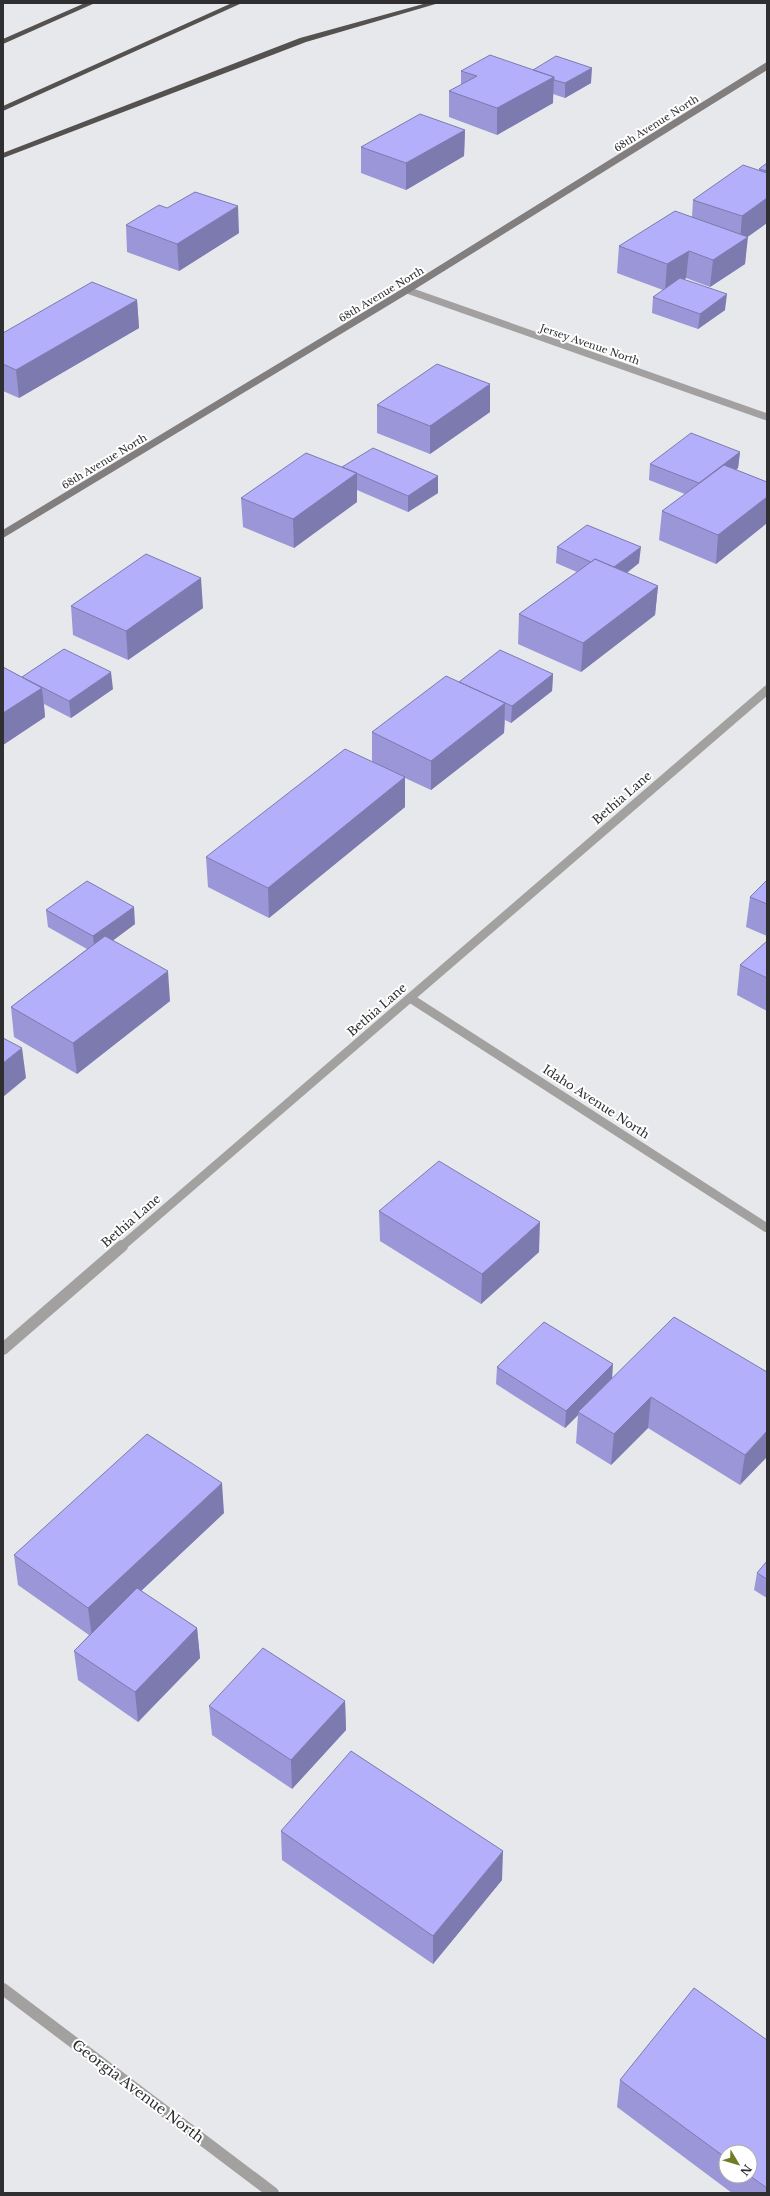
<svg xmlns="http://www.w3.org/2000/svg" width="770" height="2196" viewBox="0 0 770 2196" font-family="'Libre Baskerville',serif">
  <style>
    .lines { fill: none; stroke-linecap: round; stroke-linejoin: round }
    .street-far2 { stroke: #a3a19f; stroke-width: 7 }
    .street-far1 { stroke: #a3a19f; stroke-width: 9 }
    .street { stroke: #a3a19f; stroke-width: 12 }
    .secondary { stroke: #817e7d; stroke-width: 7 }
    .highway { fill: #55514f; fill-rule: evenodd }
    .wall { fill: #9a96d7; fill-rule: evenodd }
    .shaded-wall { fill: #7d7aaf }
    .building { fill: #b3affa; stroke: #7d7aaf }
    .labels { text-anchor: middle; stroke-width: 4; stroke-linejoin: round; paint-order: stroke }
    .far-street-label { font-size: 10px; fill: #2f2f31; stroke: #fff }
    .street-label { font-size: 12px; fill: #2f2f31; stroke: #fff }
    .near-street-label { font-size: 14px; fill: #2f2f31; stroke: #fff }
  </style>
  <rect width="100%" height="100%" fill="#e6e8ec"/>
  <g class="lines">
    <path class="street-far2" d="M 407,290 L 767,417"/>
    <path class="street-far1" d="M 410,998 L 767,1228
      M 121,1247 L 767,690"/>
    <path class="street" d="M 3,1349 L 122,1246
      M 3,1989 L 273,2193"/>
    <path class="secondary" d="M 3,534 L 407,290 L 767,66"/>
    <path class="highway" d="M 85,3 L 95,3 L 3,44 L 3,39 Z
      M 232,3 L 242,3 L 3,111 L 3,106 Z
      M 427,3 L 439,3 L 306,42 L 3,158 L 3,153 L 300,38 Z"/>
  </g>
  <path class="wall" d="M 533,70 L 591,83 L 565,98 L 553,94 L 553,103 L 497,135 L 449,117 L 449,91 L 461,85 L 461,71 Z
    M 465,130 L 464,156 L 406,190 L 361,173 L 361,147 Z
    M 767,163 L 767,223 L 747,237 L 745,264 L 710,287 L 686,278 L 684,280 L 725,310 L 698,329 L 652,313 L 653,297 L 663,290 L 617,273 L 619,246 L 692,217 L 693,200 L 759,170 L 759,169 Z
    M 126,225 L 239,233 L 179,271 L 127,252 Z
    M 137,300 L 139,328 L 19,398 L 3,391 L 3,333 Z
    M 377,405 L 490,412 L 430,454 L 377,433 Z
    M 740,452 L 738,468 L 736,470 L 767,482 L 767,523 L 716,564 L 659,540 L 662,511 L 685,494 L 649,480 L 650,464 Z
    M 342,467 L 438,476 L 438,493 L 408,512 L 357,490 L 357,502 L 294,548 L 243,527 L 241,498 Z
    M 557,547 L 639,563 L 627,573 L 658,586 L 655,615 L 581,672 L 518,644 L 519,614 L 577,572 L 556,563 Z
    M 71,606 L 203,608 L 128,660 L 73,635 Z
    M 3,667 L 22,677 L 113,689 L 71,718 L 44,704 L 45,717 L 3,745 Z
    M 553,674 L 552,691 L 511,723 L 505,720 L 504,733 L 431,790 L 405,778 L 405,807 L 269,918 L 208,887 L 206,857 L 372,762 L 372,732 L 459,682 Z
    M 767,880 L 767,936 L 746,927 L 750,897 Z
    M 46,910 L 135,924 L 113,940 L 170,1001 L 77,1074 L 14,1037 L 11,1007 L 87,949 L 48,927 Z
    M 767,941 L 767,1011 L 737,995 L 740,965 Z
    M 379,1211 L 539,1252 L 481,1304 L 380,1241 Z
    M 497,1367 L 612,1378 L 767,1372 L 740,1485 L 648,1428 L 611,1465 L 576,1443 L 578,1415 L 565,1428 L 496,1384 Z
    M 224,1513 L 141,1591 L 197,1628 L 200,1658 L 138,1722 L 78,1680 L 74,1651 L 89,1635 L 18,1585 L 14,1555 Z
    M 767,1561 L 767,1598 L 754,1590 L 757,1573 Z
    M 345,1701 L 346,1730 L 292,1789 L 212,1735 L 209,1706 Z
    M 281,1831 L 502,1880 L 433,1964 L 282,1860 Z
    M 767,2040 L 767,2193 L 732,2193 L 617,2107 L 620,2080 ZM 726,2152 L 750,2176 L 726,2176 Z"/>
  <path class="shaded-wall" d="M 592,68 L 591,83 L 565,98 L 565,83 Z
    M 554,77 L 553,103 L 497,135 L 497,108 Z
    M 465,130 L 464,156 L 406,190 L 406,163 Z
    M 767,198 L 767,223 L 742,241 L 748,237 L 745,264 L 710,287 L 713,260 L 740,242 L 742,216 Z
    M 238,206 L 239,233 L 179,271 L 177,244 Z
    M 689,251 L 686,278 L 665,291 L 667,264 Z
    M 727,294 L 725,310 L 698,329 L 700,314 Z
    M 137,300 L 139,328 L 19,398 L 16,370 Z
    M 490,384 L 490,412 L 430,454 L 430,426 Z
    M 740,452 L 738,468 L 698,499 L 700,483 Z
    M 357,473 L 357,502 L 294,548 L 293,519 Z
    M 438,476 L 438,493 L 408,512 L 408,496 Z
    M 767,497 L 767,523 L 716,564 L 718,535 Z
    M 641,547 L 639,563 L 609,586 L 610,570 Z
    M 201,578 L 203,608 L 128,660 L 126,631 Z
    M 658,586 L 655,615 L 581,672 L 583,643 Z
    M 111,672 L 113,689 L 71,718 L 69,701 Z
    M 553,674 L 552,691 L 511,723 L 512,706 Z
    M 42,688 L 45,717 L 3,745 L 3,713 Z
    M 505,703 L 504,733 L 431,790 L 431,761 Z
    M 405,777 L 405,807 L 269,918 L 268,888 Z
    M 134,907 L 135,924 L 95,954 L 93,936 Z
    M 168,971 L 170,1001 L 77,1074 L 73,1043 Z
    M 22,1048 L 26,1078 L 3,1097 L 3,1063 Z
    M 540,1222 L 539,1252 L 481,1304 L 482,1274 Z
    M 613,1364 L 612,1381 L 578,1412 L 578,1415 L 565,1428 L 566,1411 Z
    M 651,1397 L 648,1428 L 611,1465 L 614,1434 Z
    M 767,1431 L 767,1457 L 740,1485 L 745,1455 Z
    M 222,1483 L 224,1513 L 92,1637 L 88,1608 Z
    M 197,1628 L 200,1658 L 138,1722 L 135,1692 Z
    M 345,1701 L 346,1730 L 292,1789 L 291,1760 Z
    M 503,1851 L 502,1880 L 433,1964 L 433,1936 Z"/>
  <path class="building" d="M 490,55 L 554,77 L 497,108 L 449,91 L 477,76 L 461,71 Z
    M 556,56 L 592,68 L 565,83 L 554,80 L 554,77 L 533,70 Z
    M 420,114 L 465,130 L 406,163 L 361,147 Z
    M 767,163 L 767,171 L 759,169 Z
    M 743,165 L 767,173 L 767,198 L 742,216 L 693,200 Z
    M 195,192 L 238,206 L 177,244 L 126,225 L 159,205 L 167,208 Z
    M 675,211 L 748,237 L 713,260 L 689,251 L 667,264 L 619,246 Z
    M 680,278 L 727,294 L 700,314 L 653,297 Z
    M 92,282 L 137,300 L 16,370 L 3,364 L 3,333 Z
    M 437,364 L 490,384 L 430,426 L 377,405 Z
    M 691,433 L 740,452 L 699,483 L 650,464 Z
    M 373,448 L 438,476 L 408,496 L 342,467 Z
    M 306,453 L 357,473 L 293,519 L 241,498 Z
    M 724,465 L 767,482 L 767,497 L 718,535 L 662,511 Z
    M 587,525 L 641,547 L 614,567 L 595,559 L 591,562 L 557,547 Z
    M 146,554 L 201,578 L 126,631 L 71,606 Z
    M 595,559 L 658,586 L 583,643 L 519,614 Z
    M 64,649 L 111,672 L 69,701 L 22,677 Z
    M 500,650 L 553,674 L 512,706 L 459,682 Z
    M 3,667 L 42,688 L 3,713 Z
    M 446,676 L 505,703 L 431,761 L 372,732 Z
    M 345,749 L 405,777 L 268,888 L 206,857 Z
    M 767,880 L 767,904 L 750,897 Z
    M 87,881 L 134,907 L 93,936 L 46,910 Z
    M 105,936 L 168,971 L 73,1043 L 11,1007 Z
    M 767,941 L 767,978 L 740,965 Z
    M 3,1038 L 22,1048 L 3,1063 Z
    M 439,1161 L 540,1222 L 482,1274 L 379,1211 Z
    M 674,1317 L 767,1372 L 767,1431 L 745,1455 L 651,1397 L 614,1434 L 578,1412 Z
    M 544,1322 L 613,1364 L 566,1411 L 497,1367 Z
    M 147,1434 L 222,1483 L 88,1608 L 14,1555 Z
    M 767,1561 L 767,1579 L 757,1573 Z
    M 137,1588 L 197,1628 L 135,1692 L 74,1651 Z
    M 263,1648 L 345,1701 L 291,1760 L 209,1706 Z
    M 351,1751 L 503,1851 L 433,1936 L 281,1831 Z
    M 694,1988 L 767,2040 L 767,2188 L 750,2176 L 750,2152 L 726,2152 L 726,2158 L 620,2080 Z"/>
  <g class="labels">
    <g class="far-street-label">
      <text transform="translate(656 123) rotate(-32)" y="4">68th Avenue North</text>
      <text transform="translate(381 294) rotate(-31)" y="4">68th Avenue North</text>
      <text transform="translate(590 344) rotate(19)" y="4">Jersey Avenue North</text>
      <text transform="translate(104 461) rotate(-31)" y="4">68th Avenue North</text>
    </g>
    <g class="street-label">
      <text transform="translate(622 798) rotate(-41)" y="4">Bethia Lane</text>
      <text transform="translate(377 1010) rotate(-41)" y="4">Bethia Lane</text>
      <text transform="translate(596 1102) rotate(33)" y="4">Idaho Avenue North</text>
      <text transform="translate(131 1221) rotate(-41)" y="4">Bethia Lane</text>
    </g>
    <g class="near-street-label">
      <text transform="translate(138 2091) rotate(37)" y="5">Georgia Avenue North</text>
    </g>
  </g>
  <rect width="770" height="2196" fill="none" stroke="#2f2f31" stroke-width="8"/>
  <g transform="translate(738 2164) rotate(128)"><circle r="19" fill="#ffffff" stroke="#acacad"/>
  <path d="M0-3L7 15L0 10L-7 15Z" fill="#727b26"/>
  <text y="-6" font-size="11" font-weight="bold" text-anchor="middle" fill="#2f2f31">N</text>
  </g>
</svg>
